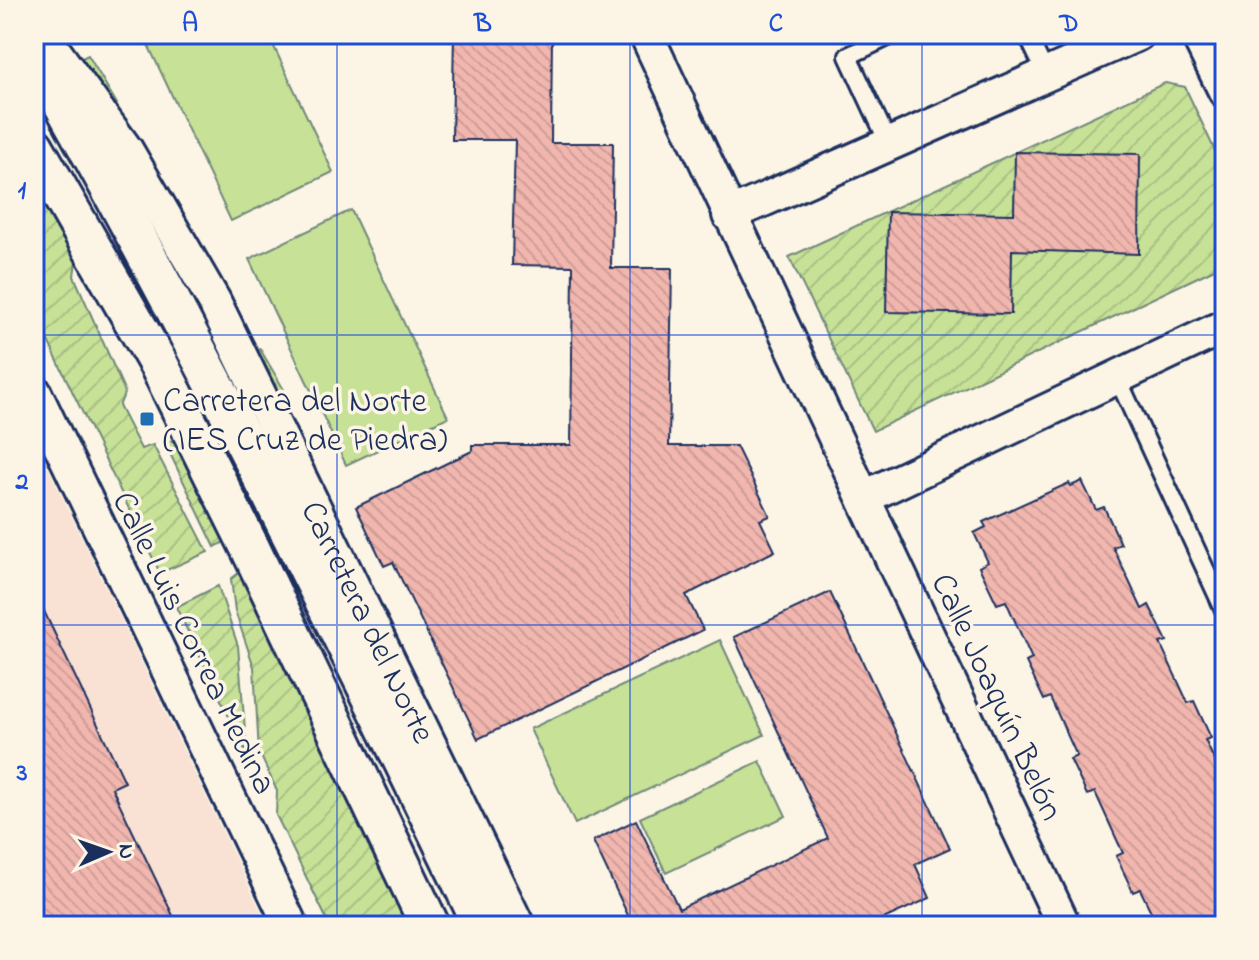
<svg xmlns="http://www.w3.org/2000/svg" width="1259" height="960" viewBox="0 0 1259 960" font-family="'Indie Flower',sans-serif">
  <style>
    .built { fill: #f9e2d4 }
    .garden { fill: url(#garden-furrows); stroke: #71887a; stroke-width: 2 }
    .pitch { fill: #c7e197; stroke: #71887a; stroke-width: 2 }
    .building { fill: url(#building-back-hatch); stroke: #1b2f5e; stroke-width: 2 }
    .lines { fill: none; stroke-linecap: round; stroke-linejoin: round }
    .service-casing { stroke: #1b2f5e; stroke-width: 22 }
    .minor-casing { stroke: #1b2f5e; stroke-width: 38 }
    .tertiary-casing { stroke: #1b2f5e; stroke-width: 44 }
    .service { stroke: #fcf5e5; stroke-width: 16 }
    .minor { stroke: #fcf5e5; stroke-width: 32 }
    .tertiary { stroke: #fcf5e5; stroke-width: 38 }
    .grid { fill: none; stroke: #1d4ed8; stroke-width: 2; stroke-opacity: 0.55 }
    .poi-dot { fill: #1f6fb2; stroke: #fcf5e5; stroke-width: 3 }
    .labels { text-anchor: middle; stroke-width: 7; stroke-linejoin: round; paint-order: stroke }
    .poi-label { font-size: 34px; fill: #1b2f5e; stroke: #fcf5e5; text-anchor: start }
    .street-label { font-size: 34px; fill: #1b2f5e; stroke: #fcf5e5 }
    .neatline { fill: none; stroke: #1d4ed8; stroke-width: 3 }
    .grid-label { font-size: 26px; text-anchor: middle; font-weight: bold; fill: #1d4ed8 }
  </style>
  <defs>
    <pattern id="garden-furrows" width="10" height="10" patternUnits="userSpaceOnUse" patternTransform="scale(2)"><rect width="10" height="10" fill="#c7e197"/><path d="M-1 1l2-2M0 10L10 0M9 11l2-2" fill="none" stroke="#aac185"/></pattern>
    <pattern id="building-back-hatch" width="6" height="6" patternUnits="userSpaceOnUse" patternTransform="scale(2)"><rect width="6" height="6" fill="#f1b6ae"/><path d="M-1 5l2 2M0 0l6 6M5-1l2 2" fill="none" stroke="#ce9d98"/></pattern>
  </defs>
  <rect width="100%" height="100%" fill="#fcf5e5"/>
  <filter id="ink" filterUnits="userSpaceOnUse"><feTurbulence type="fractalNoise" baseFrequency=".0125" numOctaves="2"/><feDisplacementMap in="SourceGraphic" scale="16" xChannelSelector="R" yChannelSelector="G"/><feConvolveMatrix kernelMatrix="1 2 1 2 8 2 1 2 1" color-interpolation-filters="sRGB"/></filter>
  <g filter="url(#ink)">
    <path class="built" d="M 34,438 L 268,926 L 34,926 Z"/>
    <path class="garden" d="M 88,55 L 117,104 L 109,109 L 80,59 Z
      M 1165,83 L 1185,87 L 1225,172 L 1225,264 L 873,431 L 789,257 Z
      M 34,182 L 77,254 L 74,276 L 125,392 L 119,406 L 141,449 L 153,445 L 208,552 L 160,573 L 34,312 Z
      M 260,349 L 289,398 L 280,403 L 252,354 Z
      M 163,439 L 178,443 L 226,541 L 215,547 Z
      M 240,572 L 411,926 L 330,926 L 276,815 L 277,791 L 259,752 L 254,667 L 235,611 L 231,579 Z
      M 218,586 L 238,646 L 247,754 L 176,607 Z"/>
    <path class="pitch" d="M 143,34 L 268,34 L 333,172 L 231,221 Z
      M 351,210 L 448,417 L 346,465 L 249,259 Z
      M 720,640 L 764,735 L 575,824 L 530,729 Z
      M 760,761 L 786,816 L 666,873 L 640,818 Z"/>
    <path class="building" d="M 454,34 L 552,34 L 551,143 L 613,143 L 611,268 L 672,268 L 669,446 L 736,446 L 770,516 L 760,520 L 775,551 L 686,595 L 703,630 L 478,739 L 393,562 L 384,566 L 356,507 L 472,451 L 472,445 L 571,445 L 573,266 L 512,265 L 515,140 L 452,140 Z
      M 1015,152 L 1140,154 L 1139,254 L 1012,250 L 1011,314 L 886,312 L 888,212 L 1014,214 Z
      M 1082,481 L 1096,510 L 1104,507 L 1121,544 L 1113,547 L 1142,609 L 1149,605 L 1167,641 L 1160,643 L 1188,703 L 1194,701 L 1211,738 L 1205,740 L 1225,783 L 1225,926 L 1158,926 L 1140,889 L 1133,892 L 1116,856 L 1123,853 L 1095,792 L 1087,795 L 1070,759 L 1077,756 L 1050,697 L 1044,700 L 1026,662 L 1032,659 L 1006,601 L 997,604 L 979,567 L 988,562 L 974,533 L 986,527 L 983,522 L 1069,483 L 1071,486 Z
      M 34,590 L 125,782 L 112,788 L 178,926 L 34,926 Z
      M 830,592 L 950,848 L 915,864 L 930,898 L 868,926 L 633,926 L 593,841 L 636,820 L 679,909 L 828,838 L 734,637 Z"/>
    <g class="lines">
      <g class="service-casing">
        <path id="service" d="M 1027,34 L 1046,74
          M 889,144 L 848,56 L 894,34
          M 1117,377 L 1225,612"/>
      </g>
      <g class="minor-casing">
        <g id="minor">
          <path id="s1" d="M 42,34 L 127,151 L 214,301 L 518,926"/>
          <path d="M 646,34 L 1064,926"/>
          <path d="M 1197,34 L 1225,91"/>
          <path d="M 729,215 L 1138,34"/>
          <path d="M 34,391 L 291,926"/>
          <path d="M 865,497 L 1225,326"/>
        </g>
      </g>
      <g class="tertiary-casing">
        <path id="tertiary" d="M 34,52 C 197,337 341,631 483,926
          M 34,147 L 159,365 L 251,550 L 430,926"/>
      </g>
      <use href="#service" class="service"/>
      <use href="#minor" class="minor"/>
      <use href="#tertiary" class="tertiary"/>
    </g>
  </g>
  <path class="grid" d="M 337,34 L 337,926M 630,34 L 630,926M 922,34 L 922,926M 34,335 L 1225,335M 34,625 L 1225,625"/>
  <rect class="poi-dot" x="139" y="411" width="16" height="16" rx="4"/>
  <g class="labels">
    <g class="poi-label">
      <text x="163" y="411">Carretera del Norte<tspan x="163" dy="39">(IES Cruz de Piedra)</tspan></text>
    </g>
    <g class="street-label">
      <text dy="12" stroke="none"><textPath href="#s1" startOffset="674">Carretera del Norte</textPath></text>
      <text transform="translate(196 642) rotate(64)" y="12">Calle Luis Correa Medina</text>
      <text transform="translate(999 696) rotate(65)" y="12">Calle Joaquín Belón</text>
    </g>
  </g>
  <rect width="1259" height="960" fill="none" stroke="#fcf5e5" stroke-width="88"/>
  <g transform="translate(108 852) rotate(88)" stroke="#fcf5e5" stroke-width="6" paint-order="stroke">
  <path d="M0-6L14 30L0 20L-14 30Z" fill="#1b2f5e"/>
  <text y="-12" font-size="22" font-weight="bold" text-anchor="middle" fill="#1b2f5e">N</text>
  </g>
  <rect x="44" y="44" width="1171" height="872" class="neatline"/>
  <g class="grid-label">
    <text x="190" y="31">A</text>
    <text x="483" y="31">B</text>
    <text x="776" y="31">C</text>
    <text x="1069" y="31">D</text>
    <text x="22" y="198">1</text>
    <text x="22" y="489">2</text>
    <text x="22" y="780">3</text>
  </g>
</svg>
